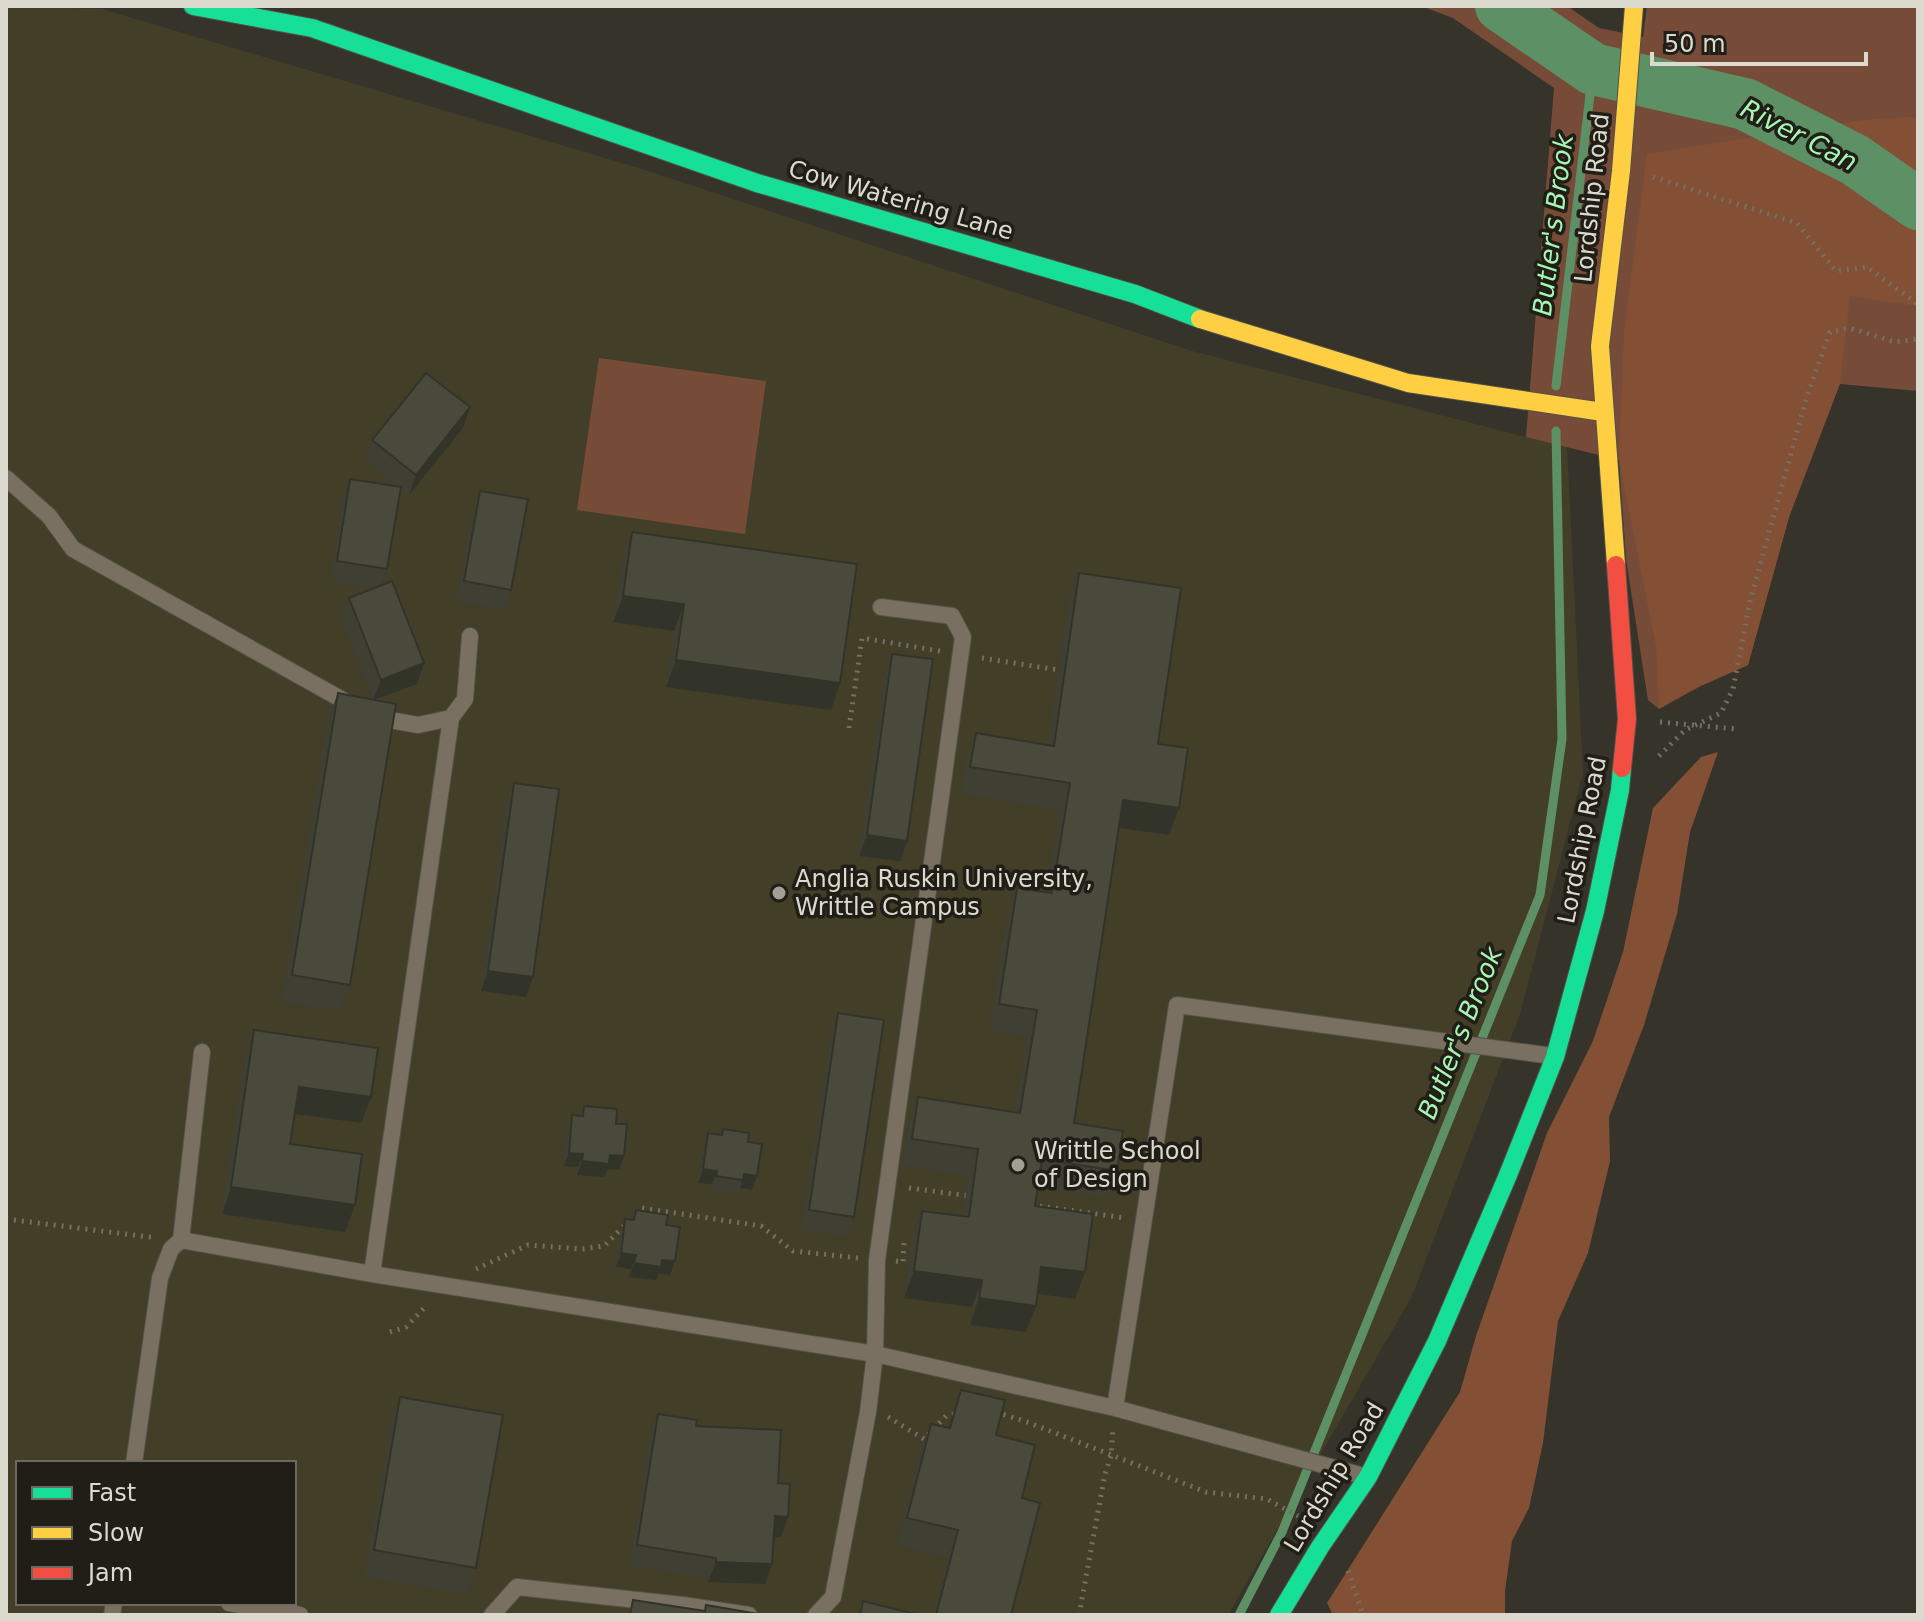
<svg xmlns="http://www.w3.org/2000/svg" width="1924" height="1621" viewBox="0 0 1924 1621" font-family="'DejaVu Sans',sans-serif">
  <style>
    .built { fill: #433e27; fill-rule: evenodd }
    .green { fill: #764c38 }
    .forest { fill: #835035 }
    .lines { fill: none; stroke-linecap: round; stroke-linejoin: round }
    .stream { stroke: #5e9065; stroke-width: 9 }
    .river { stroke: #5e9065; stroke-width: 52 }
    .lane-casing { stroke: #535148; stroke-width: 18 }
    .fast-casing { stroke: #535148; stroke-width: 20 }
    .slow-casing { stroke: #535148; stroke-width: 20 }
    .jam-casing { stroke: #535148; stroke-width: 20 }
    .path { stroke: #756f65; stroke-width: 5; stroke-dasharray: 2 6; stroke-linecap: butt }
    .lane { stroke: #7a7062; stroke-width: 16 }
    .fast { stroke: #16e098; stroke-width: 18 }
    .slow { stroke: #ffcf43; stroke-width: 18 }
    .jam { stroke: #f24e42; stroke-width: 18 }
    .wall { fill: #3f4033 }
    .shaded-wall { fill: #333429 }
    .building { fill: #494a3b; stroke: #333429; stroke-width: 2 }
    .poi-dot { fill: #a29f95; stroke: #201e16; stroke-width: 3 }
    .labels { text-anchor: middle; stroke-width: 7; stroke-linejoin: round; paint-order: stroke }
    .street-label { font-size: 24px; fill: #dcd9ce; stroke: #201e16 }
    .poi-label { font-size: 24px; fill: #dcd9ce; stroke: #201e16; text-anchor: start }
    .water-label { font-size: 26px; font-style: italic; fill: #a6f6b4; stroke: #201e16 }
  </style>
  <rect width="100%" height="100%" fill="#36342a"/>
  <path class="built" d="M 6,6 L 102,9 L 642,169 L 1192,351 L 1526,437 L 1567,445 L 1583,773 L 1520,1014 L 1412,1296 L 1228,1615 L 6,1615 ZM 18,1463 L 294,1463 L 294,1603 L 18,1603 Z"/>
  <path class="green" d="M 1421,6 L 1567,6 L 1599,28 L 1643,37 L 1647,6 L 1918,6 L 1918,391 L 1840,384 L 1789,517 L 1748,665 L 1701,686 L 1659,709 L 1648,700 L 1626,559 L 1619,460 L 1526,437 L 1554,88 L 1453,18 Z
    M 599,358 L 766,381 L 745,534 L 577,510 Z"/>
  <path class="forest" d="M 1907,117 L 1918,118 L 1918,306 L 1850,296 L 1840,383 L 1789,517 L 1748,665 L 1691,690 L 1659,709 L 1656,646 L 1619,460 L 1624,332 L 1647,154 L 1863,120 Z
    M 1718,752 L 1690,832 L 1677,914 L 1644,1025 L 1609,1117 L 1610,1161 L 1588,1253 L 1558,1321 L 1543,1443 L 1529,1508 L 1512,1541 L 1505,1591 L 1505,1615 L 1333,1615 L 1327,1603 L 1460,1392 L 1476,1336 L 1547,1133 L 1593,1041 L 1623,952 L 1653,808 L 1701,757 Z"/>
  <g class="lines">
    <path class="stream" d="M 1556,386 L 1593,69
      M 1239,1615 L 1282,1532 L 1540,895 L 1562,739 L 1556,431"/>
    <path class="river" d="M 1501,6 L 1593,69 L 1745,104 L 1855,160 L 1918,204"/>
    <g class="lane-casing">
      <path id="lane" d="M 6,478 L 49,516 L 73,549 L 373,717 L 418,725 L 451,718 L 465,699 L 470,636
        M 181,1240 L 372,1274 L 875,1354 L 1115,1408 L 1367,1477
        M 372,1274 L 451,718
        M 1115,1408 L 1177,1005 L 1552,1056
        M 134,1463 L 160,1278 L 171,1249 L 181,1240 L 202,1052
        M 229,1603 L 300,1615
        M 112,1615 L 114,1603
        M 492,1615 L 517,1587 L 683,1605 L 749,1615
        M 816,1615 L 833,1597 L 868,1412 L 875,1354 L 877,1260 L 963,637 L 952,616 L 881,607"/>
    </g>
    <g class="fast-casing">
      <path id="fast" d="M 193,6 L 312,28 L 757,183 L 1135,294 L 1200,319
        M 1279,1615 L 1320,1547 L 1368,1477 L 1437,1341 L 1508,1175 L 1555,1057 L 1595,911 L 1620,790 L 1622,768"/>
    </g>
    <g class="slow-casing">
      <path id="slow" d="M 1200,319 L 1408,383 L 1603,412
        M 1616,565 L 1600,346 L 1621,171 L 1634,6"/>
    </g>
    <g class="jam-casing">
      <path id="jam" d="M 1616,565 L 1627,719 L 1622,768"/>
    </g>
    <path class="path" d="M 1653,177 L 1797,223 L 1836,271 L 1867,267 L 1918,304
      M 982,658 L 1059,670
      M 1660,722 L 1736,729
      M 849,728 L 862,638 L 940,651
      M 1659,756 L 1685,730 L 1721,713 L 1733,689 L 1750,601 L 1807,396 L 1830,332 L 1849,328 L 1895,342 L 1918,339
      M 909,1188 L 970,1196
      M 1032,1205 L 1125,1218
      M 637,1214 L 642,1208 L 761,1226 L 793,1251 L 858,1258
      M 6,1219 L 156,1238
      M 896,1261 L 903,1262 L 904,1243
      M 476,1269 L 528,1245 L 582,1249 L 604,1246 L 624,1226
      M 390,1332 L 406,1327 L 427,1305
      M 996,1412 L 1027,1422 L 1206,1492 L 1267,1499 L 1298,1516
      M 888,1417 L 924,1439 L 946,1416 L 958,1414
      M 1348,1571 L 1363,1615
      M 1079,1615 L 1105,1474 L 1111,1456 L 1113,1427"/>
    <use href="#lane" class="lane"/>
    <use href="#fast" class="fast"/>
    <use href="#slow" class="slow"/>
    <use href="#jam" class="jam"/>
  </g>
  <path class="wall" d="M 463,428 L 409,495 L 400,488 L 387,569 L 382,585 L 424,663 L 417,684 L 375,700 L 350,985 L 340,1011 L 282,1002 L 328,719 L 338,693 L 373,699 L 341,618 L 349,598 L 373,588 L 330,581 L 343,499 L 350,479 L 398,487 L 365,460 L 372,440 Z
    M 480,491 L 511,590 L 504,610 L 456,601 L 473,511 Z
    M 632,532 L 840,683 L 831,710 L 666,687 L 674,631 L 613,622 L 623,558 Z
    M 1079,573 L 1158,744 L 1169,835 L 1119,827 L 1074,1123 L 1117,1171 L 1107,1198 L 1038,1187 L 1035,1206 L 1075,1299 L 1037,1294 L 1036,1306 L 1026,1332 L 970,1325 L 972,1307 L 904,1298 L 912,1237 L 922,1211 L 963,1217 L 968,1176 L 902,1165 L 909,1123 L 918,1097 L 1015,1112 L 1027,1037 L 989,1031 L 1008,914 L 1017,888 L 1047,893 L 1060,810 L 961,794 L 966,760 L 976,733 L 1048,745 L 1069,600 Z
    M 892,654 L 907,841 L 900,861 L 859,856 L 885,674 Z
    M 514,783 L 533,977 L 526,997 L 481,991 L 506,803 Z
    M 838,1013 L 854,1217 L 846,1237 L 801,1230 L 831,1033 Z
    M 254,1030 L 371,1097 L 361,1123 L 295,1114 L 290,1144 L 345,1232 L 222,1214 L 245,1057 Z
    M 584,1106 L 616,1124 L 624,1156 L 619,1170 L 608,1169 L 604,1177 L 577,1175 L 578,1167 L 564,1166 L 567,1129 L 572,1115 L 580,1116 Z
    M 723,1129 L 748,1142 L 757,1176 L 752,1190 L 740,1188 L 738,1194 L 711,1190 L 712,1184 L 698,1183 L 703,1147 L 708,1133 L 720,1135 Z
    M 636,1210 L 666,1225 L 670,1275 L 659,1273 L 656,1280 L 629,1277 L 631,1269 L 616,1267 L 620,1233 L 625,1219 L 632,1220 Z
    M 961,1390 L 996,1435 L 1022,1498 L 1011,1615 L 933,1615 L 948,1557 L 897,1545 L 921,1451 L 931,1424 L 948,1428 Z
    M 400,1397 L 476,1568 L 466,1594 L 364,1577 L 391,1424 Z
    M 658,1414 L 696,1426 L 778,1483 L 788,1517 L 781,1537 L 774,1537 L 772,1564 L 765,1584 L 708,1582 L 709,1578 L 630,1566 L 650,1434 Z"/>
  <path class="shaded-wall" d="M 470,407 L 463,428 L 409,495 L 416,475 Z
    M 623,596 L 684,604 L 674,631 L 613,622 Z
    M 676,660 L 840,683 L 831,710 L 666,687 Z
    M 424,663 L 417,684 L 373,700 L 381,680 Z
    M 1123,800 L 1179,808 L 1169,835 L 1114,827 Z
    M 867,835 L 907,841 L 900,861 L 859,856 Z
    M 488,971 L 533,977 L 526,997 L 481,991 Z
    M 299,1087 L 371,1097 L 361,1123 L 289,1113 Z
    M 569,1153 L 583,1154 L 578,1167 L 564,1166 Z
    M 610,1155 L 624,1156 L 619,1170 L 608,1169 L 604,1177 L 577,1175 L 582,1161 Z
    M 703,1169 L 717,1171 L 712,1184 L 698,1183 Z
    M 744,1174 L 757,1176 L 752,1190 L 740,1188 Z
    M 231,1187 L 355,1205 L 345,1232 L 222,1214 Z
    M 621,1253 L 636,1255 L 631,1269 L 616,1267 Z
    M 662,1260 L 675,1261 L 670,1275 L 659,1273 L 656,1280 L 629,1277 L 634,1263 Z
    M 1041,1267 L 1085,1272 L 1075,1299 L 1032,1293 Z
    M 914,1271 L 982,1280 L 972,1307 L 904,1298 Z
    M 979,1298 L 1036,1306 L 1026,1332 L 970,1325 Z
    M 775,1516 L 788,1517 L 781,1537 L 767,1537 Z
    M 716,1562 L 772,1564 L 765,1584 L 708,1582 Z"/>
  <path class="building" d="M 426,373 L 470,407 L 416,475 L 372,440 Z
    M 350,479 L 401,487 L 387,569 L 337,561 Z
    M 480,491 L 528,499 L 511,590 L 464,581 Z
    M 632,532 L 857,564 L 840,683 L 676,660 L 684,604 L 623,596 Z
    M 1079,573 L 1181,588 L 1158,744 L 1188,748 L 1179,808 L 1123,800 L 1074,1123 L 1123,1131 L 1117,1171 L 1042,1159 L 1035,1206 L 1093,1214 L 1085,1272 L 1041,1267 L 1036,1306 L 979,1298 L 982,1280 L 914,1271 L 922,1211 L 969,1217 L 978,1149 L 912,1139 L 918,1097 L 1020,1113 L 1037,1010 L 999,1004 L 1017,888 L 1052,893 L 1070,783 L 970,767 L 976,733 L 1054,746 Z
    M 392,581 L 424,663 L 381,680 L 349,598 Z
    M 892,654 L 933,659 L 907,841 L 867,835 Z
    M 338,693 L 396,704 L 350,985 L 292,975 Z
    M 514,783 L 559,789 L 533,977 L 488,971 Z
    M 838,1013 L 884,1020 L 854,1217 L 809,1210 Z
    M 254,1030 L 378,1048 L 371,1097 L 299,1087 L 290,1144 L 362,1154 L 355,1205 L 231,1187 Z
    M 584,1106 L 617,1109 L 616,1124 L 627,1124 L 624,1156 L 610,1155 L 609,1164 L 582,1161 L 583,1154 L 569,1153 L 572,1115 L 583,1116 Z
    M 723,1129 L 749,1133 L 748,1142 L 762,1144 L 757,1176 L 744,1174 L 743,1180 L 716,1176 L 717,1171 L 703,1169 L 708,1133 L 722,1135 Z
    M 636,1210 L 668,1215 L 666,1225 L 680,1227 L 675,1261 L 662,1260 L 661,1267 L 634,1263 L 636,1255 L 621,1253 L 625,1219 L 634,1220 Z
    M 961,1390 L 1005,1400 L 996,1435 L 1035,1445 L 1022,1498 L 1040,1503 L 1011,1615 L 936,1615 L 958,1530 L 907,1518 L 931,1424 L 950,1428 Z
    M 400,1397 L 503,1415 L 476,1568 L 374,1550 Z
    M 658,1414 L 697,1420 L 696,1426 L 781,1430 L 778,1483 L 790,1484 L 788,1517 L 775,1516 L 772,1564 L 716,1562 L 716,1558 L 637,1545 Z
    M 633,1600 L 705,1611 L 706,1605 L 764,1615 L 630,1615 Z
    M 863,1601 L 919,1615 L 860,1615 Z"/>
  <g class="poi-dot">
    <circle cx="779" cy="893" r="8"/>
    <circle cx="1018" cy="1165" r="8"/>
  </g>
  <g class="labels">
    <g class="street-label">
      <text transform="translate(1592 198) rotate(-84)" y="8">Lordship Road</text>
      <text transform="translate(901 200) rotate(16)" y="8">Cow Watering Lane</text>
      <text transform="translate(1582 840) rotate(-79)" y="8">Lordship Road</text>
      <text transform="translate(1334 1477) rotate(-59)" y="8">Lordship Road</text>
    </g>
    <g class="poi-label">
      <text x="795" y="887">Anglia Ruskin University,<tspan x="795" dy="28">Writtle Campus</tspan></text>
      <text x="1034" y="1159">Writtle School<tspan x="1034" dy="28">of Design</tspan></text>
    </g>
    <g class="water-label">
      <text transform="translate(1799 135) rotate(27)" y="9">River Can</text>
      <text transform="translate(1553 225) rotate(-83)" y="9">Butler's Brook</text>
      <text transform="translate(1460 1033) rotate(-68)" y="9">Butler's Brook</text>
    </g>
  </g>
  <rect width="1924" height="1621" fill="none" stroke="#dcd9ce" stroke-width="16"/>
  <rect x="16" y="1461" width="280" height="144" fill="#201e16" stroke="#6b6960" stroke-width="2"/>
  <rect x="32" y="1487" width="40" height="12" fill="#16e098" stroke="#6b6960" stroke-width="2"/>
  <text x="88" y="1501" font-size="24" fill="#dcd9ce">Fast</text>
  <rect x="32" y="1527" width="40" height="12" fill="#ffcf43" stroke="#6b6960" stroke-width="2"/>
  <text x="88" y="1541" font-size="24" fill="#dcd9ce">Slow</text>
  <rect x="32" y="1567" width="40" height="12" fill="#f24e42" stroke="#6b6960" stroke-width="2"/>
  <text x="88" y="1581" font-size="24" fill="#dcd9ce">Jam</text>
  <path d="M1652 52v12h214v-12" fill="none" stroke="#dcd9ce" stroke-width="4"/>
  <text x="1664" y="52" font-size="24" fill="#dcd9ce" stroke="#201e16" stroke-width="6" paint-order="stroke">50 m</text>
</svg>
